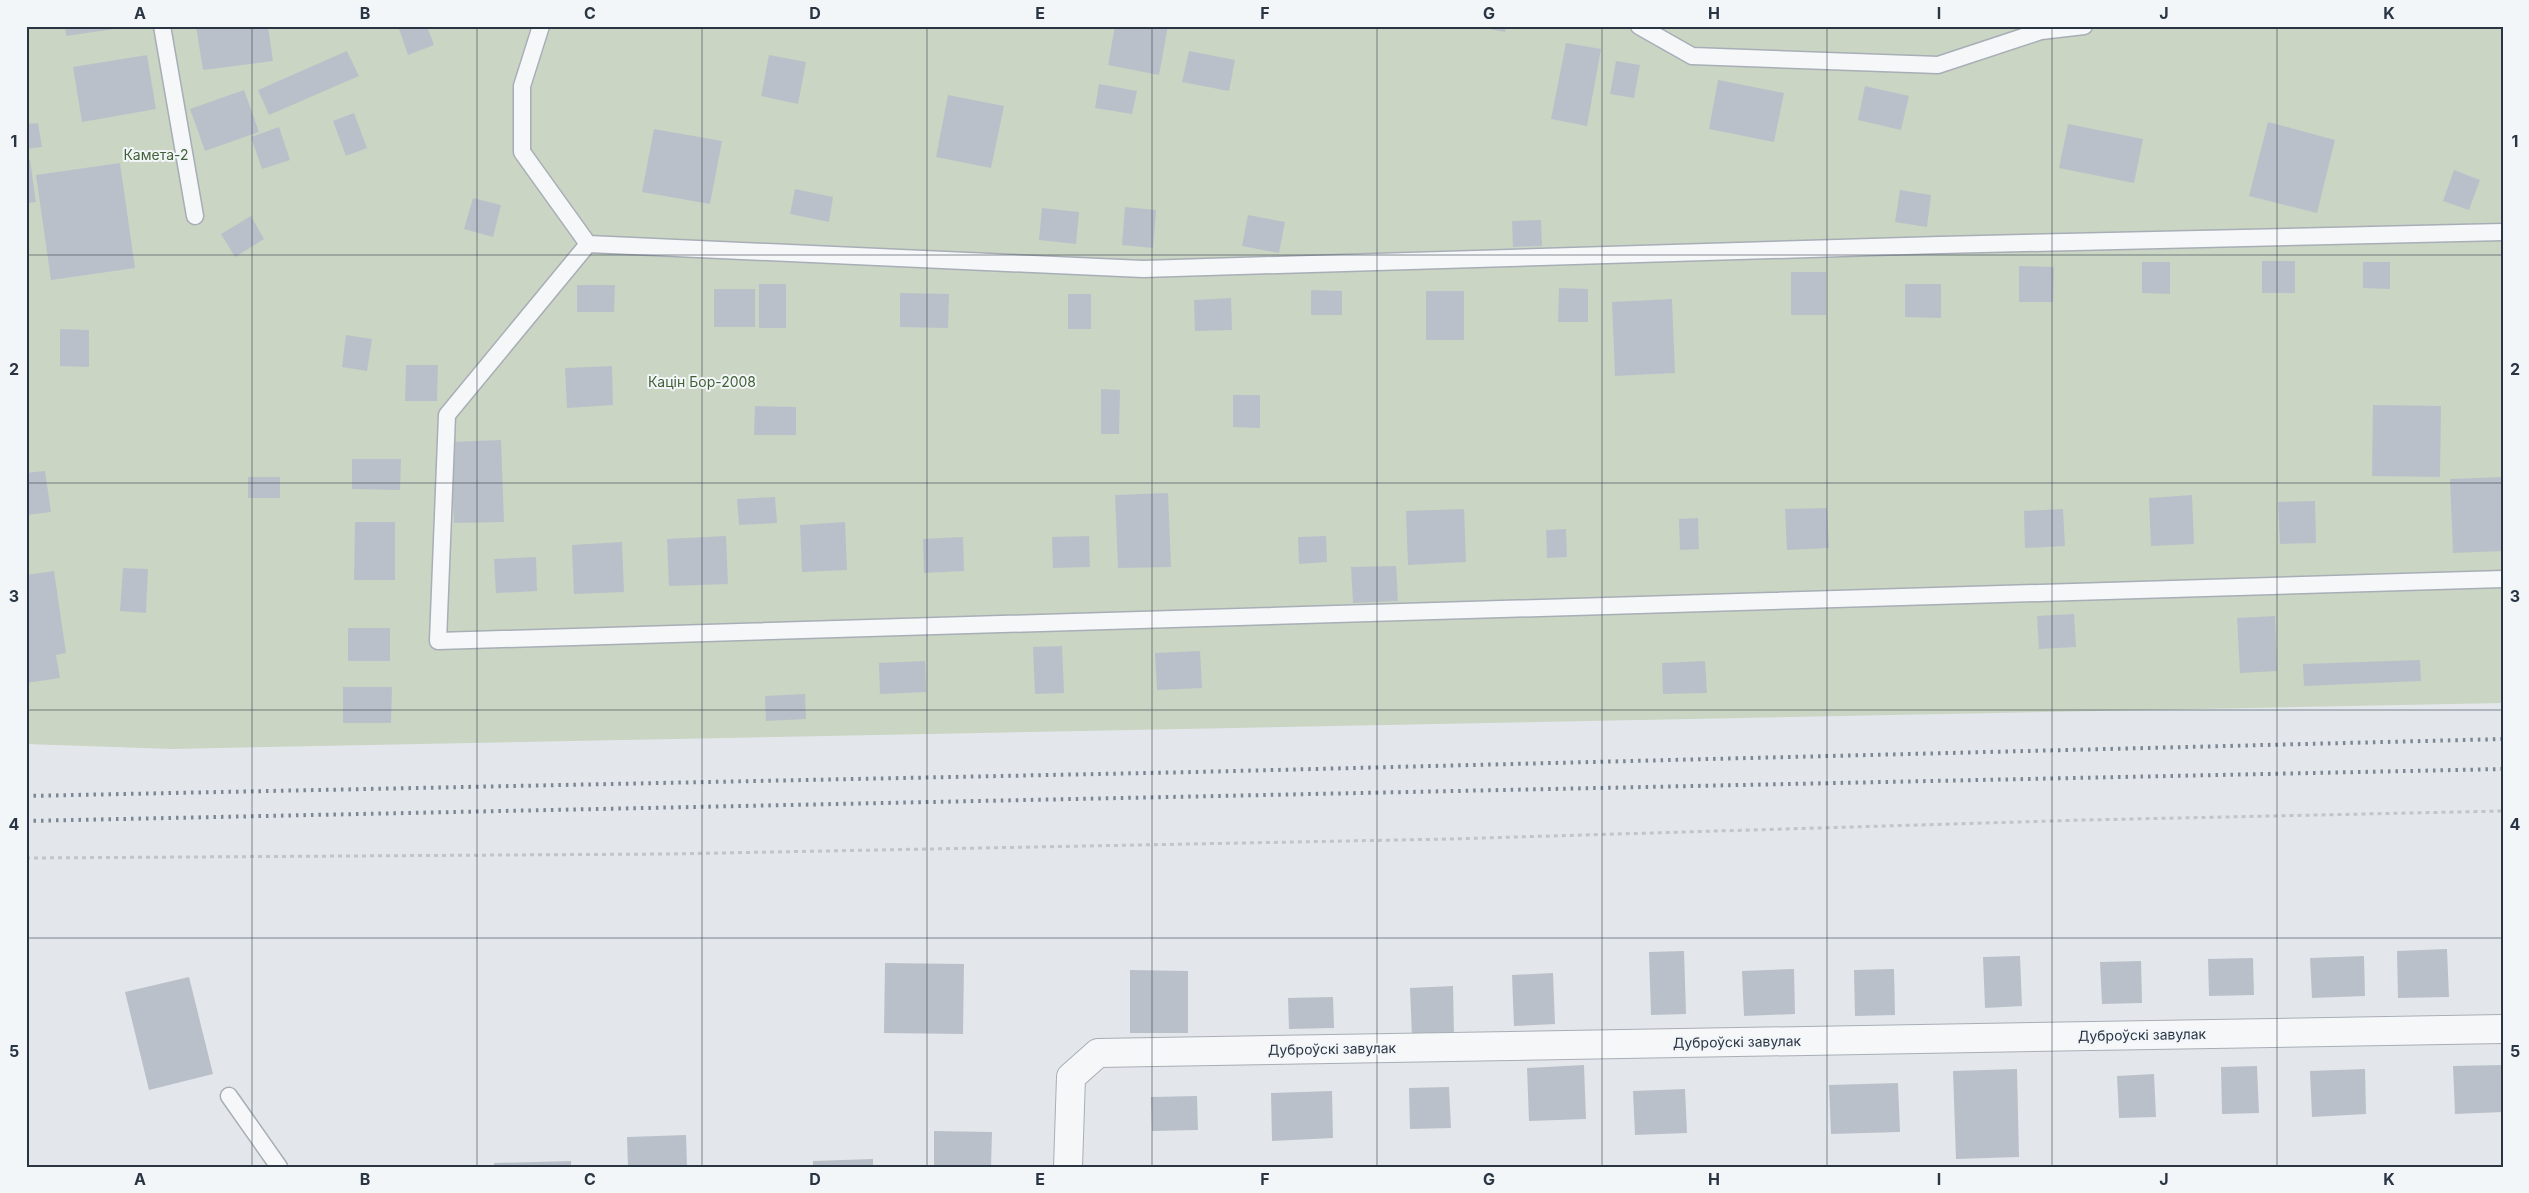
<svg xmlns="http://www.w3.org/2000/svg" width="2529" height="1193" viewBox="0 0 2529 1193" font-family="Inter,sans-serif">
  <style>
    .green { fill: #cad5c4 }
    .building { fill: #bac0c9 }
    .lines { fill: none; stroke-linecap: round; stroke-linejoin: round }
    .service-casing { stroke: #a8aeb6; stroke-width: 19 }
    .minor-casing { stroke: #a8aeb6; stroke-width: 30 }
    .path { stroke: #c1c5ca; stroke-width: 3; stroke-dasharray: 4 4; stroke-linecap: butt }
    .service { stroke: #f6f7f9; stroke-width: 16 }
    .minor { stroke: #f6f7f9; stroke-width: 28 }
    .rail { stroke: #7c8795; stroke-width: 4; stroke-dasharray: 2.5 5; stroke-linecap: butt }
    .grid { fill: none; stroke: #2a3544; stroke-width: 1; stroke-opacity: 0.55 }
    .labels { text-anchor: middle; stroke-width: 4; stroke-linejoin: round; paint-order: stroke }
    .park-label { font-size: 14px; fill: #426037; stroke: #f3f6f8 }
    .street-label { font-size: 14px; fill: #2a3544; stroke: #f3f6f8 }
    .neatline { fill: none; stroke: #2a3544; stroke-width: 2 }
    .grid-label { font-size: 16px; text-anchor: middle; font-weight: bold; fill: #2a3544 }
  </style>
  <rect width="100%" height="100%" fill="#e3e7eb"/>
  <path class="green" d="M 26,26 L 2503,26 L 2503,703 L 171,749 L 26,744 Z"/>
  <path class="building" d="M 65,26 L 128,26 L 128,27 L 66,36 Z
    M 196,26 L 268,26 L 273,61 L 203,70 Z
    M 398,26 L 427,26 L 434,45 L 408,55 Z
    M 1115,26 L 1168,26 L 1159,75 L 1108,65 Z
    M 1484,26 L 1506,26 L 1505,32 L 1484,28 Z
    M 1566,43 L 1601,49 L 1587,126 L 1551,119 Z
    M 347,51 L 359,76 L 269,115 L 258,90 Z
    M 1189,51 L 1235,60 L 1229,91 L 1182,82 Z
    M 147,55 L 156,109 L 82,122 L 73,67 Z
    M 769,55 L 806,62 L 798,104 L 761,96 Z
    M 1616,61 L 1640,65 L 1634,98 L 1610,94 Z
    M 1718,80 L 1784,93 L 1774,142 L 1709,129 Z
    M 1099,84 L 1137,91 L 1132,114 L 1095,108 Z
    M 1865,86 L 1909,96 L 1901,130 L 1858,120 Z
    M 244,90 L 259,132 L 205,151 L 190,109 Z
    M 948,95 L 1004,106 L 991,168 L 936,157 Z
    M 354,113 L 367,148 L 346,156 L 333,121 Z
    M 2268,122 L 2335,140 L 2317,213 L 2249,196 Z
    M 38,123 L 42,147 L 26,149 L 26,124 Z
    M 2068,124 L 2143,139 L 2134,183 L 2059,168 Z
    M 279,127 L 290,160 L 262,169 L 251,137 Z
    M 654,129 L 722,141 L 710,204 L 642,192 Z
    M 30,160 L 36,202 L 26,203 L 26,161 Z
    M 120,163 L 135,268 L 51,280 L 36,175 Z
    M 2454,170 L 2480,180 L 2469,210 L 2443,201 Z
    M 795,189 L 833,197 L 829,222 L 790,214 Z
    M 1900,190 L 1931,195 L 1927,227 L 1895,222 Z
    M 473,198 L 501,205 L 493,237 L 464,229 Z
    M 1125,207 L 1156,210 L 1153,248 L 1122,245 Z
    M 1042,208 L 1079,212 L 1076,244 L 1039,240 Z
    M 1248,215 L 1285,222 L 1279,253 L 1242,246 Z
    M 251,216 L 264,239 L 235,257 L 221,234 Z
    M 1541,220 L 1542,246 L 1513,247 L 1512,221 Z
    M 2262,261 L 2295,261 L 2295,293 L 2262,293 Z
    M 2142,262 L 2170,262 L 2170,294 L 2142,293 Z
    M 2363,262 L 2390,262 L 2390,289 L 2363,288 Z
    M 2019,266 L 2054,267 L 2053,302 L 2019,302 Z
    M 1791,272 L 1826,272 L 1826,315 L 1791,315 Z
    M 759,284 L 786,284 L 786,328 L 759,328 Z
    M 1905,284 L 1941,284 L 1941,318 L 1905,317 Z
    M 577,285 L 615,285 L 614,312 L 577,312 Z
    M 1559,288 L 1588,289 L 1588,322 L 1558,322 Z
    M 714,289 L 755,289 L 755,327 L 714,327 Z
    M 1311,290 L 1342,291 L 1342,315 L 1311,315 Z
    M 1426,291 L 1464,291 L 1464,340 L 1426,340 Z
    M 900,293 L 949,294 L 948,328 L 900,327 Z
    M 1068,294 L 1091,294 L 1091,329 L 1068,329 Z
    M 1231,298 L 1232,330 L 1195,331 L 1194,300 Z
    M 1672,299 L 1675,373 L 1615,376 L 1612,302 Z
    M 60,329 L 89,330 L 89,367 L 60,366 Z
    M 346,335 L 372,339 L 367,371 L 342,367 Z
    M 406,365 L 438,365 L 437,401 L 405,401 Z
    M 612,366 L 613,405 L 567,408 L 565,368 Z
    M 1101,389 L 1120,390 L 1119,434 L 1101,434 Z
    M 1233,395 L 1260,395 L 1260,428 L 1233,427 Z
    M 2373,405 L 2441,406 L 2440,477 L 2372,476 Z
    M 755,406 L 796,407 L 796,435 L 754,435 Z
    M 501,440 L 504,522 L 454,523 L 450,442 Z
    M 352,459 L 401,459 L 400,490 L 352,489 Z
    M 45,471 L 51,512 L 26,515 L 26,473 Z
    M 248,477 L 280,477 L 280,498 L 248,498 Z
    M 2503,477 L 2503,551 L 2453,553 L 2450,479 Z
    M 1168,493 L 1171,567 L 1118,568 L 1115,495 Z
    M 2192,495 L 2194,544 L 2151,546 L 2149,498 Z
    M 775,497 L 777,523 L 739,525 L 737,499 Z
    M 2315,501 L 2316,543 L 2280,544 L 2278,502 Z
    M 1827,508 L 1829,548 L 1787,550 L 1785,509 Z
    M 1464,509 L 1466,562 L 1408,565 L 1406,511 Z
    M 2063,509 L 2065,546 L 2025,548 L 2024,511 Z
    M 1698,518 L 1699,549 L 1680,550 L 1679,519 Z
    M 355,522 L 395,522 L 395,580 L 354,580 Z
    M 845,522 L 847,570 L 802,572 L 800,525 Z
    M 1566,529 L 1567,557 L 1547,558 L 1546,530 Z
    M 726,536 L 728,584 L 669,586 L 667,539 Z
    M 1089,536 L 1090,567 L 1053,568 L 1052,537 Z
    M 1326,536 L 1327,562 L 1299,564 L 1298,537 Z
    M 963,537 L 964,571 L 924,573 L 923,539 Z
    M 622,542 L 624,592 L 574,594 L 572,545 Z
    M 536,557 L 537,591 L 496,593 L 494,559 Z
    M 1396,566 L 1398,601 L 1353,603 L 1351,567 Z
    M 123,568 L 148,569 L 146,613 L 120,611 Z
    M 54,571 L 66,653 L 56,655 L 60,678 L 26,683 L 26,575 Z
    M 2074,614 L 2076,647 L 2039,649 L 2037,616 Z
    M 2275,616 L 2277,671 L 2240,673 L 2237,618 Z
    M 348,628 L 390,628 L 390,661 L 348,661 Z
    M 1062,646 L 1064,693 L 1035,694 L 1033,647 Z
    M 1200,651 L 1202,688 L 1157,690 L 1155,653 Z
    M 2420,660 L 2421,681 L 2304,686 L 2303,664 Z
    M 925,661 L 926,692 L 880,694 L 879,663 Z
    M 1705,661 L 1707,693 L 1663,694 L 1662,663 Z
    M 343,687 L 392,687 L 391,723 L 343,723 Z
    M 805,694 L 806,719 L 766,721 L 765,696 Z
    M 2447,949 L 2449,997 L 2398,998 L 2397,951 Z
    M 1684,951 L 1686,1014 L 1651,1015 L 1649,952 Z
    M 2020,956 L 2022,1006 L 1985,1008 L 1983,957 Z
    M 2364,956 L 2365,996 L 2312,998 L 2310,958 Z
    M 2253,958 L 2254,995 L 2209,996 L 2208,959 Z
    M 2141,961 L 2142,1003 L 2102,1004 L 2100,962 Z
    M 885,963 L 964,964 L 963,1034 L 884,1033 Z
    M 1794,969 L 1795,1014 L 1744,1016 L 1742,971 Z
    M 1894,969 L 1895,1015 L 1855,1016 L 1854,970 Z
    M 1130,970 L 1188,971 L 1188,1033 L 1130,1033 Z
    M 1553,973 L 1555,1024 L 1514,1026 L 1512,975 Z
    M 189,977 L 213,1074 L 149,1090 L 125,992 Z
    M 1453,986 L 1454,1036 L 1412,1038 L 1410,988 Z
    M 1333,997 L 1334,1028 L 1289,1029 L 1288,998 Z
    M 1584,1065 L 1586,1119 L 1529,1121 L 1527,1068 Z
    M 2503,1065 L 2503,1112 L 2455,1114 L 2453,1066 Z
    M 2257,1066 L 2259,1113 L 2222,1114 L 2221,1067 Z
    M 2017,1069 L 2019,1157 L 1956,1159 L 1953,1071 Z
    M 2365,1069 L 2366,1114 L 2312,1117 L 2310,1071 Z
    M 2154,1074 L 2156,1117 L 2119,1118 L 2117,1076 Z
    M 1898,1083 L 1900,1132 L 1831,1134 L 1829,1085 Z
    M 1449,1087 L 1451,1128 L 1410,1129 L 1409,1088 Z
    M 1685,1089 L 1687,1133 L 1635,1135 L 1633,1091 Z
    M 1332,1091 L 1333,1138 L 1272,1141 L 1271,1093 Z
    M 1197,1096 L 1198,1130 L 1152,1131 L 1151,1097 Z
    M 934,1131 L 992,1132 L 991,1167 L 934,1167 Z
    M 686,1135 L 687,1167 L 628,1167 L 627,1137 Z
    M 873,1159 L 873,1167 L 813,1167 L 813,1161 Z
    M 571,1161 L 571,1167 L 494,1167 L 494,1163 Z"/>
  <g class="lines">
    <g class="service-casing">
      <path id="service" d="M 162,26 L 195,216
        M 541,26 L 522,86 L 522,152 L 588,244 L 447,415 L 438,641 L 2503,579
        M 1639,26 L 1692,56 L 1938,65 L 2041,31 L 2084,26
        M 588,244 L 1143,269 L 1940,245 L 2503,232
        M 229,1096 L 279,1167"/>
    </g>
    <g class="minor-casing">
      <path id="minor" d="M 1068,1167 L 1071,1077 L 1098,1053 L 2503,1029"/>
    </g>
    <path class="path" d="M 26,858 L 669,854 L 1450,839 L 2085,820 L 2503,811"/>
    <use href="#service" class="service"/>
    <use href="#minor" class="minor"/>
    <path class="rail" d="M 26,796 L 1195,772 L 2503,739
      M 26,821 L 2503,769"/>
  </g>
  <path class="grid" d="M 252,26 L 252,1167M 477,26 L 477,1167M 702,26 L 702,1167M 927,26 L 927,1167M 1152,26 L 1152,1167M 1377,26 L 1377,1167M 1602,26 L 1602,1167M 1827,26 L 1827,1167M 2052,26 L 2052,1167M 2277,26 L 2277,1167M 26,255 L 2503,255M 26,483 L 2503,483M 26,710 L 2503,710M 26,938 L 2503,938"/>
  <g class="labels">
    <g class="park-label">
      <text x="156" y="160">Камета-2</text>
      <text x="702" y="387">Кацін Бор-2008</text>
    </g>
    <g class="street-label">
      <text transform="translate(2142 1035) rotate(-1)" y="5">Дуброўскі завулак</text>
      <text transform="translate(1737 1042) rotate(-1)" y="5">Дуброўскі завулак</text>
      <text transform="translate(1332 1049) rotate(-1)" y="5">Дуброўскі завулак</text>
    </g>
  </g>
  <rect width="2529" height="1193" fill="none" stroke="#f3f6f8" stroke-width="55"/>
  <rect x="28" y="28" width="2474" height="1138" class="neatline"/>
  <g class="grid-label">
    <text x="140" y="19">A</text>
    <text x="365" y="19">B</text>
    <text x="590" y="19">C</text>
    <text x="815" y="19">D</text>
    <text x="1040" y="19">E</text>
    <text x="1265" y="19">F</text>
    <text x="1489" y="19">G</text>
    <text x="1714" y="19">H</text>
    <text x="1939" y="19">I</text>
    <text x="2164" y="19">J</text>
    <text x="2389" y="19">K</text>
    <text x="14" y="147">1</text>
    <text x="2515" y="147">1</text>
    <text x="14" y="375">2</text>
    <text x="2515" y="375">2</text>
    <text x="14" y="602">3</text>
    <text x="2515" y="602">3</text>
    <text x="14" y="830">4</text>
    <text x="2515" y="830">4</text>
    <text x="14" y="1057">5</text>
    <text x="2515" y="1057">5</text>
    <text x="140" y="1185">A</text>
    <text x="365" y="1185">B</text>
    <text x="590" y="1185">C</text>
    <text x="815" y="1185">D</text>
    <text x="1040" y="1185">E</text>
    <text x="1265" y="1185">F</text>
    <text x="1489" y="1185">G</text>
    <text x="1714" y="1185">H</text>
    <text x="1939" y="1185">I</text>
    <text x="2164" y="1185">J</text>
    <text x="2389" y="1185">K</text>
  </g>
</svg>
